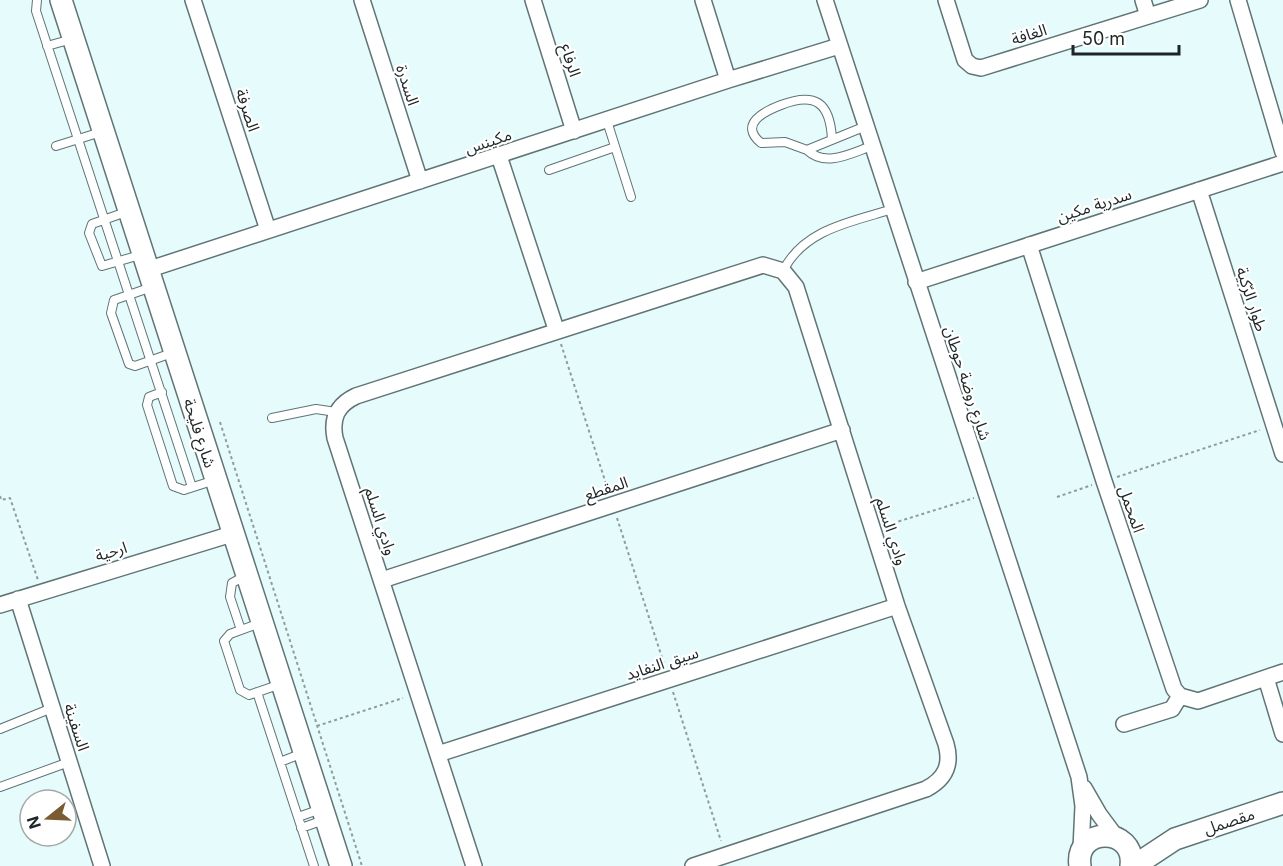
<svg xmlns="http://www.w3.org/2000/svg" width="1283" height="866" viewBox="0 0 1283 866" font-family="Inter,'Noto Sans Arabic',sans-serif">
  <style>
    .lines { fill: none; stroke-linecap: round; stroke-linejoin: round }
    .lane-casing { stroke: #617475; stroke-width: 10 }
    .street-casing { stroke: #617475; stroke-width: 18 }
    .secondary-casing { stroke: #617475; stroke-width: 24 }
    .path { stroke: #8d9d9d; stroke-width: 2; stroke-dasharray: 3 3; stroke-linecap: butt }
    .lane { stroke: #fff; stroke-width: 8 }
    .street { stroke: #fff; stroke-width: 15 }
    .secondary { stroke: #fff; stroke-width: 21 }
    .labels { text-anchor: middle; stroke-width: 4.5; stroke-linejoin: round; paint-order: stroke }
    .street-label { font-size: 16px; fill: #1d2525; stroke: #fff }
  </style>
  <rect width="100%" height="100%" fill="#e5fbfc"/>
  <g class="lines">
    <g class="lane-casing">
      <path id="lane" d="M 37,0 L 36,11 L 192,487
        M 47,46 L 72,39
        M 607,121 L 631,197
        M 866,126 L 807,150 C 826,168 851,153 872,146
        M 56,146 L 101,132
        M 807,150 L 785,142 L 761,143 C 738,124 765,111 781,105 C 815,92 830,102 832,139
        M 549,170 L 615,147
        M 126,212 L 92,224 L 89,233 L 102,266 L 140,255
        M 783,271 C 804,229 851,222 893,209
        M 152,287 L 114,300 L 111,313 L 129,364 L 135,366 L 172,353
        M 162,392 L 149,397 L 147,405 L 173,486 L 184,490 L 215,480
        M 272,418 L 316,409 L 336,412
        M 260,623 L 230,634 L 224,641 L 240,690 L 249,695 L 281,684
        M 241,630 L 230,597 L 232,583 L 245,576
        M 257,692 L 314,866
        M 0,729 L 52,708
        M 280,762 L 303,753
        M 0,787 L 69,762
        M 298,817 L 321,809
        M 301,828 L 324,820"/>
    </g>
    <g class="street-casing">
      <path id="street" d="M 193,0 L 268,230
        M 362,0 L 420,181
        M 533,0 L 574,131
        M 703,0 L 728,80
        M 825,0 L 1079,777 L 1083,806 L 1081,849
        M 946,0 L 965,60 L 972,66 L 981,68 L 1200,0
        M 1143,0 L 1148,16
        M 1238,0 L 1283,152
        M 499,156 L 556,329
        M 1199,190 L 1283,454
        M 1029,245 L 1104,481 L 1174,689 L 1180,696 L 1198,701 L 1283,672
        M 147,270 L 728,80 L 839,46
        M 916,282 L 1283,163
        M 382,580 L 842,430
        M 18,599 L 102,866
        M 0,605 L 232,534
        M 1266,678 L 1283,734
        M 1124,724 L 1172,709 L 1180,696
        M 438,754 L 897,606
        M 1084,788 L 1099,814 L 1116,837
        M 474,866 L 335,438 C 331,418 337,405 356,396 L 763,265 L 783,271 L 796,287 L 897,606 L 946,744 C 952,765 945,779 926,789 L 693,866"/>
    </g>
    <g class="secondary-casing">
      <path id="secondary" d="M 61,0 L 341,866
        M 1080,866 C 1074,826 1136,826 1131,866
        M 1134,866 L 1175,839 L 1283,803"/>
    </g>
    <path class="path" d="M 561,344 L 608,490
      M 220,422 L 362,866
      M 1117,477 L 1260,430
      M 0,496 L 1,500 L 10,498 L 38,580
      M 1057,497 L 1092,485
      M 617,518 L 665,667
      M 887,525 L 974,498
      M 673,692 L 721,841
      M 317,726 L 403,698"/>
    <use href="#lane" class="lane"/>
    <use href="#street" class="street"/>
    <use href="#secondary" class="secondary"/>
  </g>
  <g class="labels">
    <g class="street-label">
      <text transform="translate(1029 34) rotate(-17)" y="6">الغافة</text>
      <text transform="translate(571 60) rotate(72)" y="6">الرفاع</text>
      <text transform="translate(408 85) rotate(72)" y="6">السدرة</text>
      <text transform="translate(248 110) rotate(72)" y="6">الصرفة</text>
      <text transform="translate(488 141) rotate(-18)" y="6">مكينس</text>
      <text transform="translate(1094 205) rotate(-18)" y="6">سدرية مكين</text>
      <text transform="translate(1252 299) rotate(72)" y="6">طوار الرّكية</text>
      <text transform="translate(968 383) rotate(72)" y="6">شارع روضة حوطان</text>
      <text transform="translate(200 433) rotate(72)" y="6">شارع فليحة</text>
      <text transform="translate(606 488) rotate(-18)" y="6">المقطع</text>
      <text transform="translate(1132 509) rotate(71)" y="6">المحمل</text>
      <text transform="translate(381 521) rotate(72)" y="6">وادي السلم</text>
      <text transform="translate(892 531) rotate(72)" y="6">وادي السلم</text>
      <text transform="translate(111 551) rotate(-17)" y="6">ارحية</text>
      <text transform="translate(662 663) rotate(-18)" y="6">سيق النفايد</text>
      <text transform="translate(77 727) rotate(72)" y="6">السفينة</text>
      <text transform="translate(1229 821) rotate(-18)" y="6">مقصمل</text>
    </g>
  </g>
  <g transform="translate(48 818) rotate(252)"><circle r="28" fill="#ffffff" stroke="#a5a8a8" stroke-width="1.5"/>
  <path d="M0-4.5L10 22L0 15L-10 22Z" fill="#7a5c30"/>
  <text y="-9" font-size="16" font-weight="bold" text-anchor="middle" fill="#1d2525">N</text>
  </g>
  <path d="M1073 45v9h106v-9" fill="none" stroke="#1d2525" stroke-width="3"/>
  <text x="1082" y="45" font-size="18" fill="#1d2525" stroke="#ffffff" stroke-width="4.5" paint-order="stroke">50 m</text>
</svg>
